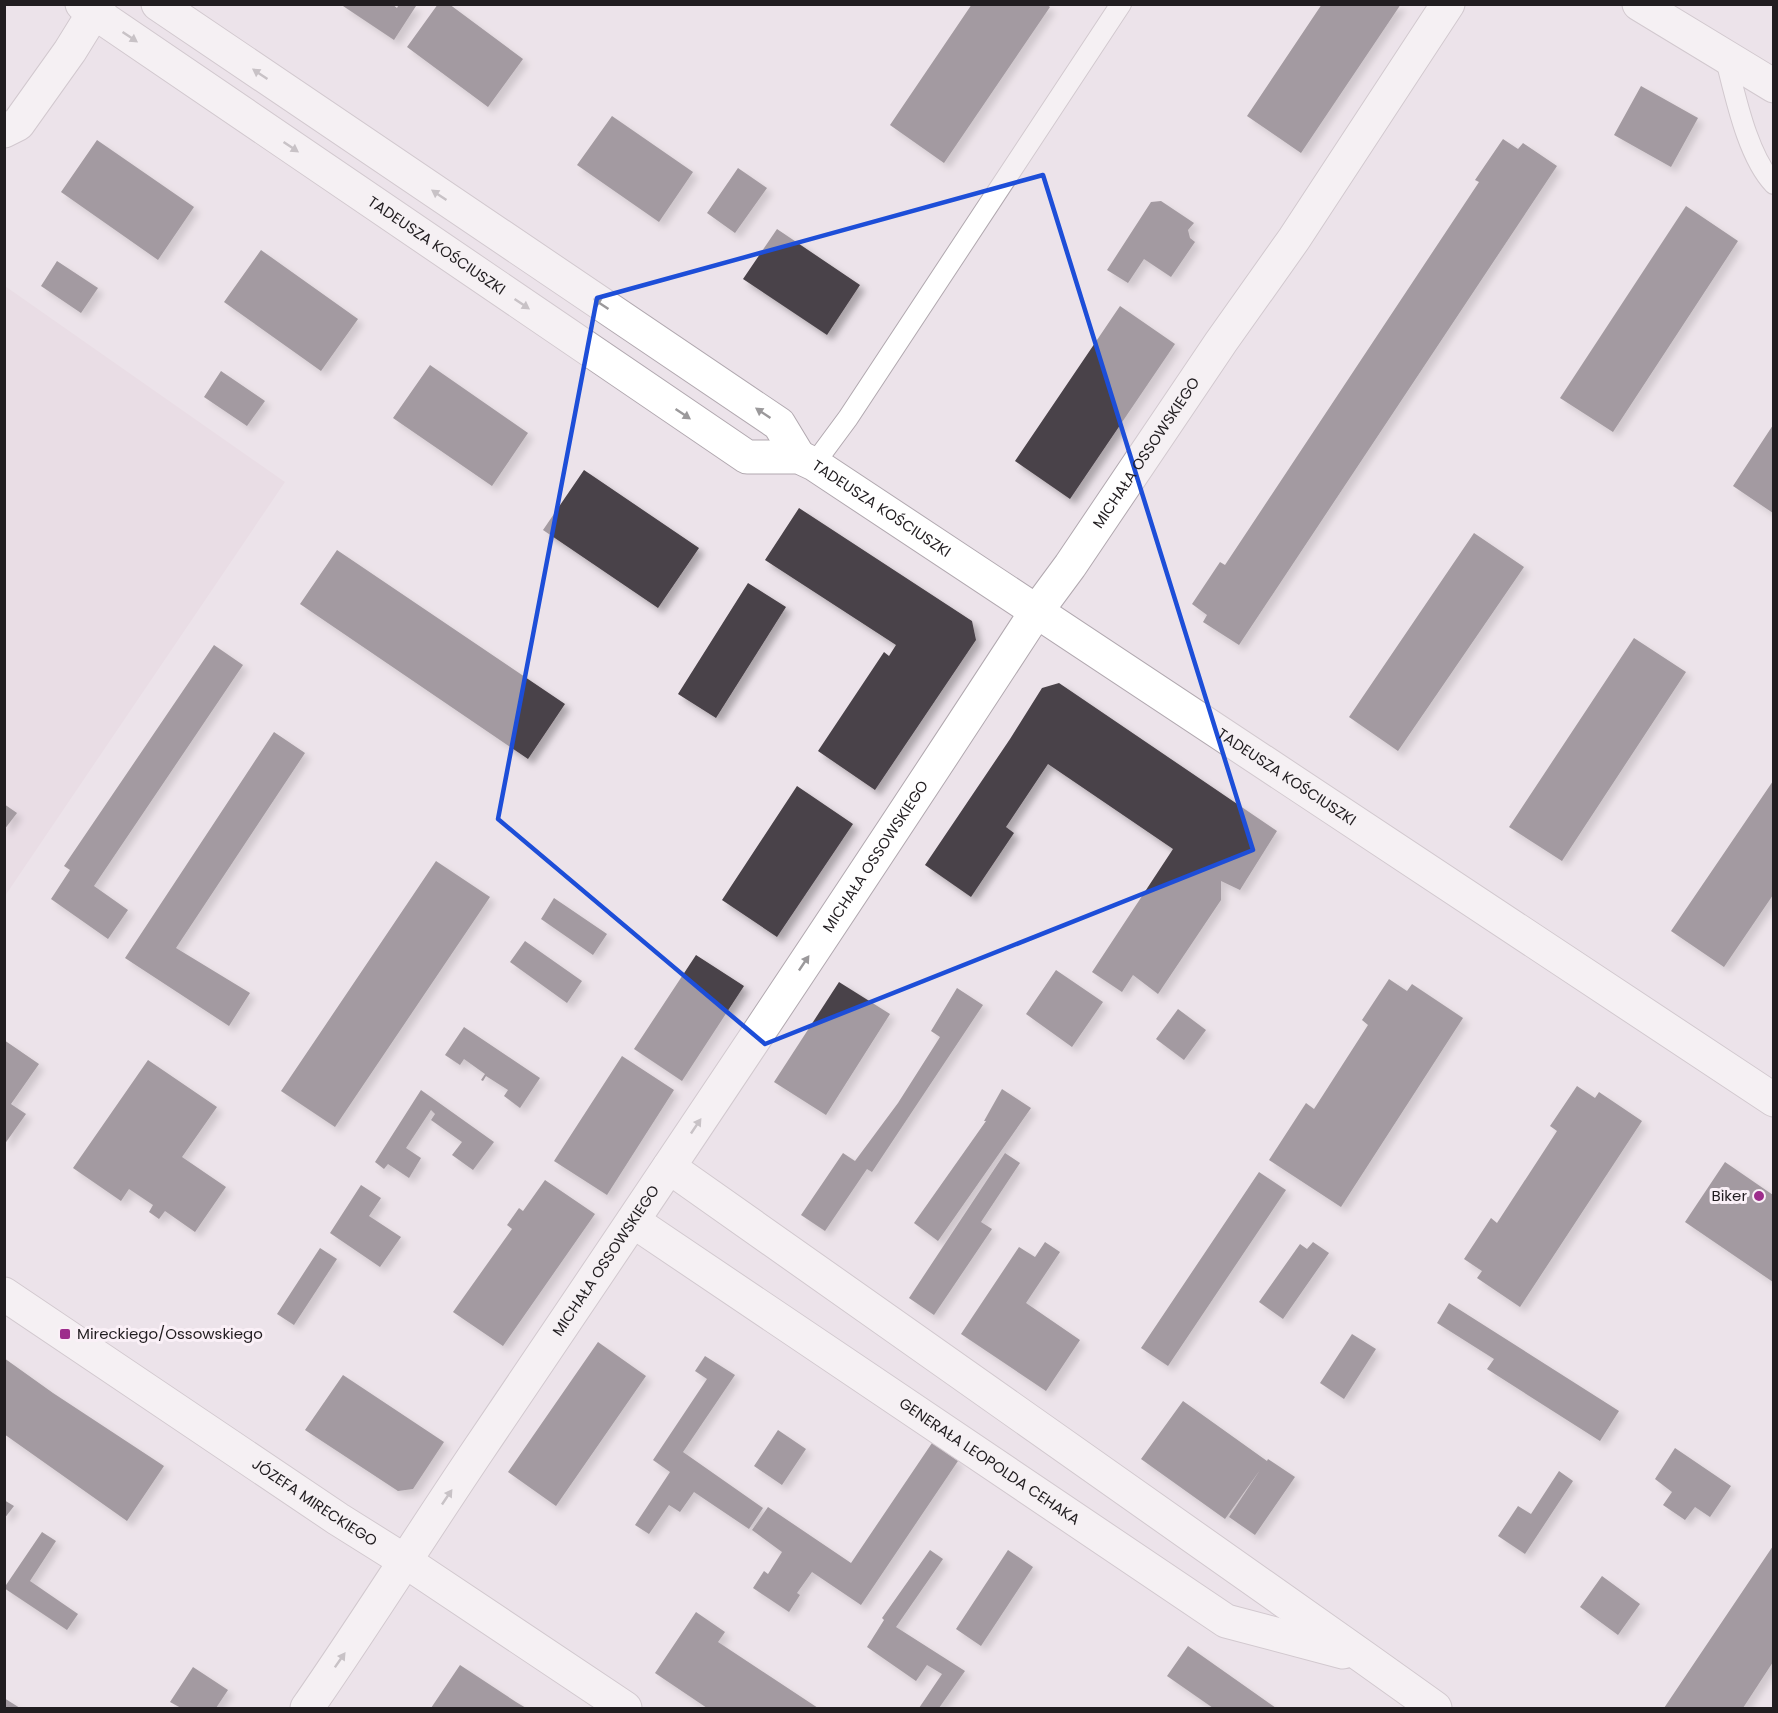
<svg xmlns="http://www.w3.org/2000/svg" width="1778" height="1713" viewBox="0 0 1778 1713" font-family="Poppins,sans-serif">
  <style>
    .built { fill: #e5d5e1 }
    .building { fill: #4a4248; filter: url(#shadow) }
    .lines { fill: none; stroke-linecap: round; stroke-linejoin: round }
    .lane-casing { stroke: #b1a8af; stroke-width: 22 }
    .street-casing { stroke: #b1a8af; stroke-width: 35 }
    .secondary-casing { stroke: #b1a8af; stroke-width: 35 }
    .lane { stroke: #fff; stroke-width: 20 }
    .street { stroke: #fff; stroke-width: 33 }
    .secondary { stroke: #fff; stroke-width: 33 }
    .oneway { fill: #9b999b }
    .marked { fill: none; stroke: #1d4ed8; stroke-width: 4.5; stroke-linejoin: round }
    .poi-dot { fill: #9d2d8b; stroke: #faf0f7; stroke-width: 2 }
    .labels { text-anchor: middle; stroke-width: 6; stroke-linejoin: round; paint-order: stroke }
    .street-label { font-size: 15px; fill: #211d20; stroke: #faf0f7 }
    .poi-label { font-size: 15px; fill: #211d20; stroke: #faf0f7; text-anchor: end }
  </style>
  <defs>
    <filter id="shadow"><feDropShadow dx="5.5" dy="5.5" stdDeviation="3" flood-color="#0004"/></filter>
  </defs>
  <rect width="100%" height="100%" fill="#ece3ea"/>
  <path class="built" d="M 5,286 L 285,482 L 5,896 Z"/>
  <path class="building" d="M 340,4 L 392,4 L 397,8 L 399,4 L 416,6 L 394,40 Z
    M 438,4 L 449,4 L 523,59 L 488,107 L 407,47 Z
    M 972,4 L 1046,4 L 1050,7 L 944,163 L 890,125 Z
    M 1322,4 L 1401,4 L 1301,153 L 1247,116 Z
    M 1641,86 L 1698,118 L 1671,167 L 1614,135 Z
    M 612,116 L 693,172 L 659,222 L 577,165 Z
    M 1503,139 L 1518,149 L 1523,143 L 1557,166 L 1239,645 L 1203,622 L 1207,615 L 1192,604 L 1220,562 L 1225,565 L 1479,182 L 1475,180 Z
    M 97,140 L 194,207 L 158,260 L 61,192 Z
    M 738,168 L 767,188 L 735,233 L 707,213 Z
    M 1161,201 L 1194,223 L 1188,230 L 1190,238 L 1195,242 L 1171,277 L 1144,259 L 1128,283 L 1107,270 L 1151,202 Z
    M 1686,206 L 1738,241 L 1613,432 L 1560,398 Z
    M 777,229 L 860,285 L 827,335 L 743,279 Z
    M 261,250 L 358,319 L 321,371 L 224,302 Z
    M 57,261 L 98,288 L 81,313 L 41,286 Z
    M 1120,306 L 1175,344 L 1070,499 L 1015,461 Z
    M 430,365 L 528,433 L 492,486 L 393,418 Z
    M 221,371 L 265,401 L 247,426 L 204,397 Z
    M 1773,425 L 1773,513 L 1733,486 Z
    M 584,470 L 699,548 L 658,608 L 543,530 Z
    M 799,508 L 972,621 L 976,640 L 875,790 L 818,751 L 884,652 L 889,656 L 896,645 L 765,560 Z
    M 1474,533 L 1524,567 L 1398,751 L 1349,717 Z
    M 337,550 L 565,704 L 528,759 L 300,604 Z
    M 748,583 L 786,607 L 716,718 L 678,694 Z
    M 1634,638 L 1686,672 L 1562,861 L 1509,827 Z
    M 214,645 L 243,665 L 94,886 L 128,910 L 108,939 L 51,899 L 70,870 L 64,866 Z
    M 1059,683 L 1277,831 L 1240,890 L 1221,881 L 1221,900 L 1158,994 L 1133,975 L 1122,992 L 1092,972 L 1173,849 L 1048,764 L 1006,827 L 1014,833 L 971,897 L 925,865 L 1010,739 L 1042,688 Z
    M 274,732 L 305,753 L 176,948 L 250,993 L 229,1026 L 125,958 Z
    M 1773,781 L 1773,895 L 1724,967 L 1671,931 Z
    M 797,786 L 853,824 L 777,937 L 722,900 Z
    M 4,804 L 17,813 L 4,830 Z
    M 436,861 L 490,897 L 335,1127 L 281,1091 Z
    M 554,898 L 607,934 L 593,955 L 541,919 Z
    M 525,941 L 582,981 L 567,1003 L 510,962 Z
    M 696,955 L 744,986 L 682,1081 L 634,1049 Z
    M 1056,970 L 1103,1002 L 1072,1047 L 1026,1014 Z
    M 1389,979 L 1407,991 L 1412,984 L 1463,1018 L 1341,1207 L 1269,1160 L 1306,1103 L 1314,1109 L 1368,1025 L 1362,1020 Z
    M 839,982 L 890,1014 L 826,1115 L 774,1082 Z
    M 957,988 L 983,1005 L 872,1172 L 867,1169 L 825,1231 L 801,1215 L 843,1153 L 855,1161 L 898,1103 L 940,1037 L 931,1031 Z
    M 1178,1009 L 1206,1030 L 1184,1060 L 1156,1039 Z
    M 464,1027 L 540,1078 L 520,1108 L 504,1096 L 508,1090 L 486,1076 L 483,1081 L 481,1080 L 485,1074 L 464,1059 L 460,1065 L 445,1055 Z
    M 4,1040 L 39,1064 L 11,1104 L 26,1114 L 4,1145 Z
    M 622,1056 L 674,1090 L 607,1195 L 554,1161 Z
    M 148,1060 L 217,1107 L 182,1157 L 226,1187 L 195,1232 L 165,1211 L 159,1219 L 149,1212 L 153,1205 L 129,1189 L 121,1201 L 73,1168 Z
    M 1577,1086 L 1595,1098 L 1599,1092 L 1642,1121 L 1520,1307 L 1477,1278 L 1482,1271 L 1464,1259 L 1491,1218 L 1497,1223 L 1557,1131 L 1550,1126 Z
    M 1002,1089 L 1031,1108 L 938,1241 L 914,1223 L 986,1121 L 984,1121 Z
    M 421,1090 L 494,1142 L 473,1170 L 452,1155 L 462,1142 L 431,1120 L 435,1114 L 431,1110 L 406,1148 L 421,1158 L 409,1178 L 388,1164 L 384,1169 L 375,1162 Z
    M 1005,1153 L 1020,1163 L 981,1222 L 992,1229 L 934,1315 L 909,1298 Z
    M 1725,1162 L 1773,1195 L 1773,1282 L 1685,1222 Z
    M 1259,1172 L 1286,1190 L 1168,1366 L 1141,1348 Z
    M 545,1180 L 595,1214 L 503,1346 L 453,1312 L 512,1229 L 507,1225 L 519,1208 L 523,1211 Z
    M 361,1185 L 381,1198 L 369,1216 L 401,1237 L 380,1267 L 330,1233 Z
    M 1045,1242 L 1060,1252 L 1026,1303 L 1080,1340 L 1046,1391 L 961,1334 L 1019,1247 L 1035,1257 Z
    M 1313,1242 L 1329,1253 L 1283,1319 L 1259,1302 L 1300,1244 L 1307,1249 Z
    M 320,1248 L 337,1259 L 294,1325 L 277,1314 Z
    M 1449,1303 L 1619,1411 L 1600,1441 L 1487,1369 L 1494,1359 L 1437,1323 Z
    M 1352,1334 L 1376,1349 L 1344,1399 L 1320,1383 Z
    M 598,1342 L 646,1376 L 556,1506 L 508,1472 Z
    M 705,1356 L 735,1375 L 683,1452 L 763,1508 L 749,1529 L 694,1492 L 680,1512 L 669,1505 L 649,1534 L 635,1525 L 670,1472 L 653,1460 L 707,1379 L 695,1371 Z
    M 4,1358 L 53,1393 L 164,1466 L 127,1521 L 4,1434 Z
    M 343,1375 L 444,1442 L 413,1489 L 398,1491 L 305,1430 Z
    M 1183,1401 L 1267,1461 L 1268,1459 L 1295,1477 L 1255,1535 L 1229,1517 L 1260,1470 L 1225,1519 L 1141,1459 Z
    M 778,1430 L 806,1449 L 782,1485 L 754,1466 Z
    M 932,1443 L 958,1461 L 861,1605 L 812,1572 L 797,1593 L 800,1595 L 789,1612 L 753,1588 L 764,1571 L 768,1574 L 782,1552 L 752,1530 L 768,1507 L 851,1563 Z
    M 1675,1448 L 1731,1486 L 1710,1517 L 1695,1507 L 1685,1520 L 1663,1505 L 1672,1492 L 1655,1479 Z
    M 1559,1471 L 1573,1481 L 1525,1554 L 1498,1536 L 1518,1506 L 1531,1514 Z
    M 4,1500 L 14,1506 L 4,1519 Z
    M 42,1532 L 56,1541 L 30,1581 L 78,1614 L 67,1630 L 4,1588 Z
    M 1773,1546 L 1773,1662 L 1743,1708 L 1664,1708 Z
    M 930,1550 L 943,1559 L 896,1627 L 965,1671 L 939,1708 L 919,1708 L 942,1674 L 927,1665 L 916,1681 L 867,1647 L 884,1620 L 882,1618 Z
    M 1008,1550 L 1033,1567 L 981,1646 L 956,1629 Z
    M 1602,1576 L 1640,1604 L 1618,1635 L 1580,1607 Z
    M 696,1612 L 725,1632 L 718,1642 L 818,1708 L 707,1708 L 655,1673 Z
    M 1188,1646 L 1276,1708 L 1213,1708 L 1167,1676 Z
    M 460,1665 L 516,1702 L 526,1708 L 431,1708 Z
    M 193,1667 L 228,1690 L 216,1708 L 181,1708 L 170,1702 Z
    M 4,1698 L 20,1708 L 4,1708 Z"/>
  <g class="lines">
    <g class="lane-casing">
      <path id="lane" d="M 1725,56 C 1735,94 1747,156 1774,184
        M 814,464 L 848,418 L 1121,4"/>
    </g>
    <g class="street-casing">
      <g id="street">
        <path id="s1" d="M 82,4 L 747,457 L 799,457 L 814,464 L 1774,1100"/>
        <path d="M 158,4 L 779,424 L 799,457"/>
        <path d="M 1639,4 L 1774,86"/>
        <path d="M 4,131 L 18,124 L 70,51 L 99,4"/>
        <path d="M 669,1167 L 1365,1658 L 1435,1708"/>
        <path id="s2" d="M 633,1221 L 1226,1621 L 1343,1652"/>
        <path id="s3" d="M 307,1708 C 366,1623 421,1535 479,1449 C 667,1171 853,893 1036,612 L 1070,566 L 1221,342 L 1294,239 L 1448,4"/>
      </g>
    </g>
    <g class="secondary-casing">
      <g id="secondary">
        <path id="s4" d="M 4,1294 L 338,1519 L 405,1561 L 625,1708"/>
      </g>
    </g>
    <use href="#lane" class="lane"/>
    <use href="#street" class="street"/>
    <use href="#secondary" class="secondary"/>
  </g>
  <defs><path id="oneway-solid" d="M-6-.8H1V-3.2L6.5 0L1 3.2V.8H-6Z" transform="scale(1.5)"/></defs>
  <g class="oneway">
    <use href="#oneway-solid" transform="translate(130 37) rotate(34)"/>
    <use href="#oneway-solid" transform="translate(260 74) rotate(-146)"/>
    <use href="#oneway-solid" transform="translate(291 147) rotate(34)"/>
    <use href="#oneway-solid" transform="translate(439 195) rotate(-146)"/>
    <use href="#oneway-solid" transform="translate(522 304) rotate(34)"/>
    <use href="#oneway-solid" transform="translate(601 304) rotate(-146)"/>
    <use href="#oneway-solid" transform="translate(763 413) rotate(-146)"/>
    <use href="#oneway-solid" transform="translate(683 414) rotate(34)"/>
    <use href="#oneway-solid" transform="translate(804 963) rotate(-56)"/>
    <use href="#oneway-solid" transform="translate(696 1126) rotate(-56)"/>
    <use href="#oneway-solid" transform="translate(447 1497) rotate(-56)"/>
    <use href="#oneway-solid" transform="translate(340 1660) rotate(-55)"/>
  </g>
  <path d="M0 0H1778V1713H0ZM 1043,175 L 1253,850 L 765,1044 L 498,819 L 597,298 Z" fill="#ece3ea" fill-opacity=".55" fill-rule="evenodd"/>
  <path class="marked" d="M 1043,175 L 1253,850 L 765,1044 L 498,819 L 597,298 Z"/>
  <g class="poi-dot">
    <circle cx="1759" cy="1196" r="6"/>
    <rect x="59" y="1328" width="12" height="12" rx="3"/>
  </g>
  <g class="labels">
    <g class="street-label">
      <text dy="5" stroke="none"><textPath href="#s1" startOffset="429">TADEUSZA KOŚCIUSZKI</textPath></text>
      <text dy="5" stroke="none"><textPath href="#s3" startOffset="1510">MICHAŁA OSSOWSKIEGO</textPath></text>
      <text dy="5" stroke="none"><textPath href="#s1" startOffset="954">TADEUSZA KOŚCIUSZKI</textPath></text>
      <text dy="5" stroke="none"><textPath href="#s1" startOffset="1440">TADEUSZA KOŚCIUSZKI</textPath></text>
      <text dy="5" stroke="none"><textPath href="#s3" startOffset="1024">MICHAŁA OSSOWSKIEGO</textPath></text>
      <text dy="5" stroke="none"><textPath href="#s3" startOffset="538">MICHAŁA OSSOWSKIEGO</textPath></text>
      <text dy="5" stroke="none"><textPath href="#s2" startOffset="430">GENERAŁA LEOPOLDA CEHAKA</textPath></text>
      <text dy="5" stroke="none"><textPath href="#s4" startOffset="374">JÓZEFA MIRECKIEGO</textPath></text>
    </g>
    <g class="poi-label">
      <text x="1747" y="1201">Biker</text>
      <text x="77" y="1339" text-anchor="start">Mireckiego/Ossowskiego</text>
    </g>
  </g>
  <rect width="1778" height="1713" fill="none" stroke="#211d20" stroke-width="12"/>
</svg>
